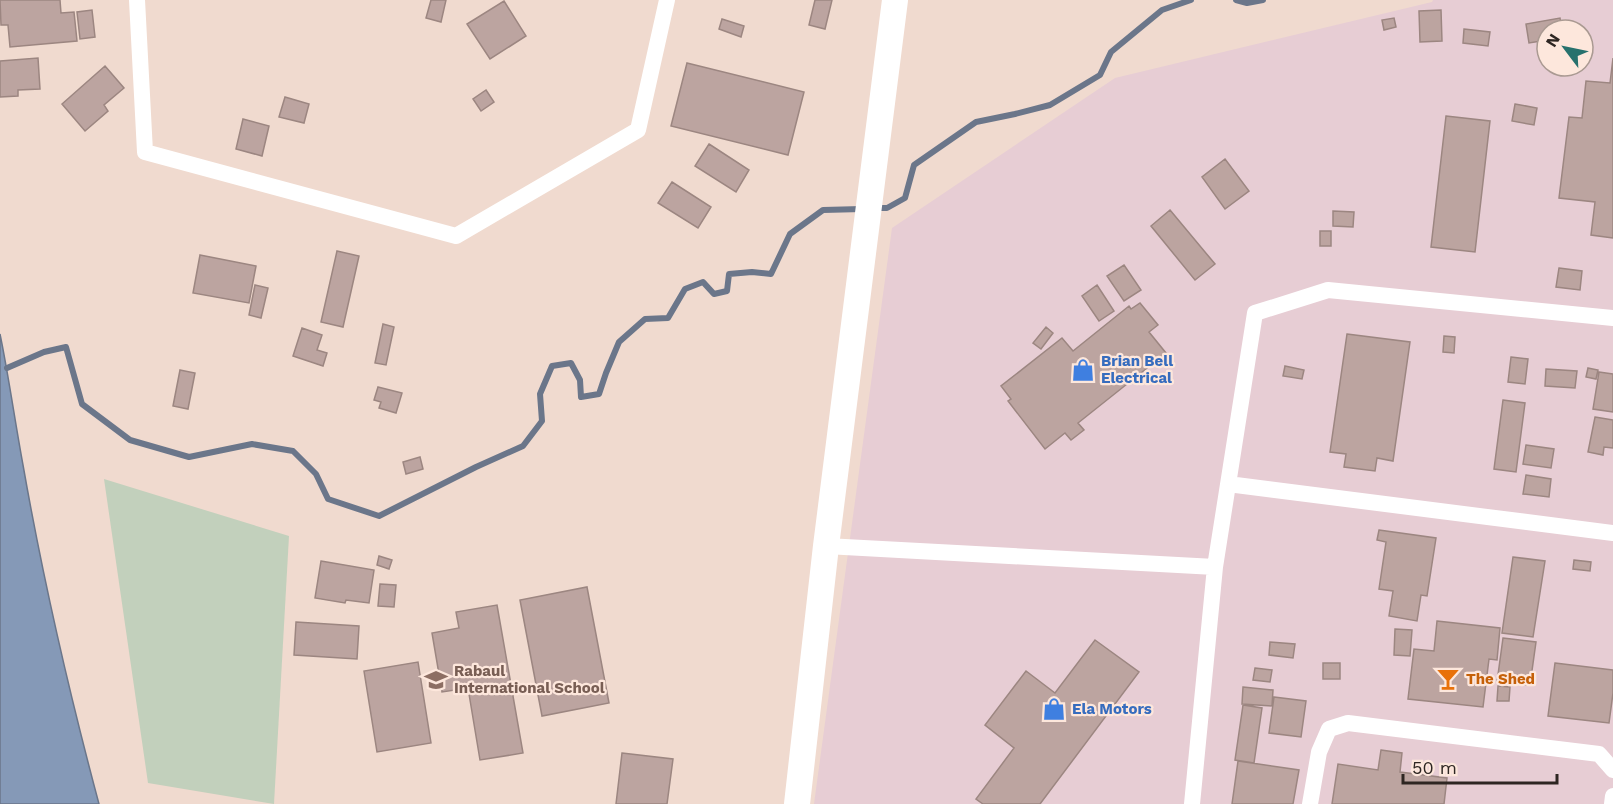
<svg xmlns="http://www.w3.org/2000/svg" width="1613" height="804" viewBox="0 0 1613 804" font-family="'Work Sans',sans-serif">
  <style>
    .commercial { fill: #e7cdd4; fill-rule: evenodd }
    .park { fill: #c2d0bc }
    .water { fill: #8599b7; stroke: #6b768a; stroke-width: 1.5 }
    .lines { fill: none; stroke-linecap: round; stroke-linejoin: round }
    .stream { stroke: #6b768a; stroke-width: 6 }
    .building { fill: #bca4a0; stroke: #9c8681; stroke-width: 1.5 }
    .street { stroke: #fff; stroke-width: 16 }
    .primary { stroke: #fff; stroke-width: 26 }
    .labels { text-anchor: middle; stroke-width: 4.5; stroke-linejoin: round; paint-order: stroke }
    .shop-label { font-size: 15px; font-weight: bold; fill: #366cbe; stroke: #fde7dc; text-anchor: start }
    .education-label { font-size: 15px; font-weight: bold; fill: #785e54; stroke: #fde7dc; text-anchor: start }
    .food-label { font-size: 15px; font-weight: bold; fill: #c56008; stroke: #fde7dc; text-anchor: start }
  </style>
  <rect width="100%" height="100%" fill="#f0dacf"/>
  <path class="commercial" d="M 1433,0 L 1613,0 L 1613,804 L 814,804 L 892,228 L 1115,78 L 1432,2 ZM 1547,30 L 1583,30 L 1583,66 L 1547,66 Z"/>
  <path class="park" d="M 104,479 L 289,536 L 274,804 L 148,783 Z"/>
  <path class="water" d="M 0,334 C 9,378 15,422 23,465 C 43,579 69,692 99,804 L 0,804 Z"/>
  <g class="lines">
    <path class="stream" d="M 1236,0 L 1247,3 L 1263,0
      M 876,208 L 887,208 L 905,198 L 914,165 L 976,122 L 1015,114 L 1050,105 L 1100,75 L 1111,52 L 1162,10 L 1191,0
      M 7,368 L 44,352 L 66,347 L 82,404 L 130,440 L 189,457 L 252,444 L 293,451 L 316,474 L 328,499 L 379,516 L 476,467 L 523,446 L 542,421 L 540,394 L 552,366 L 571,363 L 580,380 L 581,397 L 599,394 L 606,373 L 619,342 L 645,319 L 668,318 L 685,289 L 703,282 L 714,294 L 727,291 L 729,274 L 752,272 L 771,274 L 790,234 L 823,210 L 862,209"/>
  </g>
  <path class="building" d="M 0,0 L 60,0 L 61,13 L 74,12 L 77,41 L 10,47 L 8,25 L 1,25 Z
    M 431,0 L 446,0 L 441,22 L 426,18 Z
    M 815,0 L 832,0 L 825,29 L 809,25 Z
    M 504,1 L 526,36 L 490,59 L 467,24 Z
    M 92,10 L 95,37 L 80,39 L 77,12 Z
    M 1441,10 L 1442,41 L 1420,42 L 1419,11 Z
    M 1394,18 L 1396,27 L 1384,30 L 1382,20 Z
    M 1560,18 L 1562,30 L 1547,30 L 1547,40 L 1529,43 L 1526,24 Z
    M 722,19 L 744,26 L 741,37 L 719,29 Z
    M 1464,29 L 1490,32 L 1488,46 L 1463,43 Z
    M 38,58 L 40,89 L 18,90 L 18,96 L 0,97 L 0,61 Z
    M 1613,58 L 1613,238 L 1591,235 L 1595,202 L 1559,198 L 1569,117 L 1582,118 L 1586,81 L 1610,83 Z
    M 687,63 L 804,92 L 788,155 L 671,126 Z
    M 105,66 L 124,88 L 104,105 L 108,111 L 85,131 L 62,104 Z
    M 486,90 L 494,102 L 481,111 L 473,99 Z
    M 285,97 L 309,104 L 304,123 L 279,117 Z
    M 1515,104 L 1537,108 L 1534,125 L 1512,121 Z
    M 1446,116 L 1490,121 L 1475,252 L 1431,247 Z
    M 243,119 L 269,126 L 262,156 L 236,149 Z
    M 709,144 L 749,170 L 736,192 L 695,166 Z
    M 1225,159 L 1249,191 L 1225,209 L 1202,177 Z
    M 672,182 L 711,207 L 698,228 L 658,203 Z
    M 1170,210 L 1215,264 L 1195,280 L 1151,226 Z
    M 1333,211 L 1354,212 L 1353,227 L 1333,226 Z
    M 1320,231 L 1331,231 L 1331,246 L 1320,246 Z
    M 337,251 L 359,256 L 343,327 L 321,322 Z
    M 200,255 L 256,266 L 249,303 L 193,293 Z
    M 1124,265 L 1141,290 L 1124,301 L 1107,276 Z
    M 1559,268 L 1582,271 L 1580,290 L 1556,287 Z
    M 255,285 L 268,288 L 261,318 L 249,315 Z
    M 1097,285 L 1114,311 L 1099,321 L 1082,296 Z
    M 1140,303 L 1158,325 L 1149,332 L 1166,353 L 1078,423 L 1084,430 L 1071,440 L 1065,433 L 1045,449 L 1008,401 L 1011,399 L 1001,386 L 1062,338 L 1073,351 L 1129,306 L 1131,309 Z
    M 383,324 L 394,327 L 386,365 L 375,363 Z
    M 1046,327 L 1053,333 L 1041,349 L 1033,343 Z
    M 302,328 L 322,335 L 317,350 L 327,353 L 323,366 L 293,356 Z
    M 1347,334 L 1410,342 L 1393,461 L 1377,458 L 1375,471 L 1344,467 L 1346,454 L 1330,452 Z
    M 1444,336 L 1455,337 L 1454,353 L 1443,352 Z
    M 1511,357 L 1528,359 L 1525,384 L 1508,382 Z
    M 1285,366 L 1304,370 L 1302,379 L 1283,376 Z
    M 1588,368 L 1598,370 L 1596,379 L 1586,377 Z
    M 1546,369 L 1577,371 L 1575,388 L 1545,386 Z
    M 180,370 L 195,373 L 188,409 L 173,406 Z
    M 1599,372 L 1613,374 L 1613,412 L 1593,409 Z
    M 378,387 L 402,393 L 396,413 L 379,408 L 381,402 L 374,400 Z
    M 1503,400 L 1525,403 L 1516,472 L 1494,469 Z
    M 1595,417 L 1613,420 L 1613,448 L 1604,447 L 1603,455 L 1588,452 Z
    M 1526,445 L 1554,449 L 1551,468 L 1523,464 Z
    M 420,457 L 423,469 L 406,474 L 403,462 Z
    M 1526,475 L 1551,479 L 1549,497 L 1523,494 Z
    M 1379,530 L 1436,538 L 1427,596 L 1421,595 L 1417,621 L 1389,616 L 1393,591 L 1379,589 L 1386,542 L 1377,540 Z
    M 379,556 L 392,560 L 389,569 L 377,565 Z
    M 1513,557 L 1545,561 L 1533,637 L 1502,633 Z
    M 1574,560 L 1591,562 L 1590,571 L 1573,569 Z
    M 321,561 L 374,570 L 369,603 L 346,600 L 345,603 L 315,598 Z
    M 380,584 L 396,585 L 394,607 L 378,606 Z
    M 587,587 L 609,703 L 542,716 L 520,600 Z
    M 497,605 L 523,753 L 480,760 L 468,688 L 442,692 L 432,633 L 459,628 L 456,612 Z
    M 1437,621 L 1500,628 L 1497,660 L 1489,659 L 1483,707 L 1408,699 L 1414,649 L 1434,651 Z
    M 296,622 L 359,626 L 357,659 L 294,655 Z
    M 1395,629 L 1412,630 L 1410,656 L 1394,655 Z
    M 1503,638 L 1536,642 L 1530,685 L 1497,682 Z
    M 1095,640 L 1139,672 L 1040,804 L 983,804 L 976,799 L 1014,748 L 985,725 L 1026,671 L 1055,693 Z
    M 1270,642 L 1295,644 L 1293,658 L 1269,655 Z
    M 418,662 L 431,743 L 377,752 L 364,671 Z
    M 1323,663 L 1340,663 L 1340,679 L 1323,679 Z
    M 1555,663 L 1613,670 L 1613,693 L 1609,723 L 1548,716 Z
    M 1255,668 L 1272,670 L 1270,682 L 1253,680 Z
    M 1498,686 L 1510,687 L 1509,701 L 1497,701 Z
    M 1243,687 L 1273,690 L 1272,706 L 1242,704 Z
    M 1274,697 L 1306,701 L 1301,737 L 1269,733 Z
    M 1243,705 L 1262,708 L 1254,763 L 1235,760 Z
    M 1381,750 L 1402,753 L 1400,772 L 1447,778 L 1444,804 L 1332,804 L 1338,764 L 1378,770 Z
    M 622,753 L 673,759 L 667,804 L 616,804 Z
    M 1238,761 L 1299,770 L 1293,804 L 1232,804 Z"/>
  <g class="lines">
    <path class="street" d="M 137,0 L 145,152 L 456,236 L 638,130 L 667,0
      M 1228,484 L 1613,533
      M 826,546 L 1215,567 L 1255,313 L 1328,290 L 1613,318
      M 1192,804 L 1215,567
      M 1310,804 L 1319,752 L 1329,729 L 1348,723 L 1599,754 L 1613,770
      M 1612,804 L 1613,796"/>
    <path class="primary" d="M 797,804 L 826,546 L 895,0"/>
  </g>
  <defs>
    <g id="shop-bare" transform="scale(1.8)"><path d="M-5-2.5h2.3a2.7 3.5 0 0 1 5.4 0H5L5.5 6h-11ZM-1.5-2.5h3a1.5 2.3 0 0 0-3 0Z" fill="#3f7fe0" stroke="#fde7dc" stroke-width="2.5" paint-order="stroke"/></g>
    <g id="bar-bare" transform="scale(1.8)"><path d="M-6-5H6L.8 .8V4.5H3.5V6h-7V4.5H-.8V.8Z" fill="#e8710a" stroke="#fde7dc" stroke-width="2.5" paint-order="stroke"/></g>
    <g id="school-bare" transform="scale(1.8)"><path d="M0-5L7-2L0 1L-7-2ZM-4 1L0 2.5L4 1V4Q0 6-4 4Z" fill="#8d6e63" stroke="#fde7dc" stroke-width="2.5" paint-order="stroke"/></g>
  </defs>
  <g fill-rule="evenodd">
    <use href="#shop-bare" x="1083" y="370"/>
    <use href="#bar-bare" x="1448" y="679"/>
    <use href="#school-bare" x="436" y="680"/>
    <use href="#shop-bare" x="1054" y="709"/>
  </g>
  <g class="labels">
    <g class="shop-label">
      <text x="1101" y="366">Brian Bell<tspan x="1101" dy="17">Electrical</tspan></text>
      <text x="1072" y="714">Ela Motors</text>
    </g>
    <g class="education-label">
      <text x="454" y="676">Rabaul<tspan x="454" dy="17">International School</tspan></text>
    </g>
    <g class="food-label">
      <text x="1466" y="684">The Shed</text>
    </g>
  </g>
  <g transform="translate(1565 48) rotate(302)"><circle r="28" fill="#fde7dc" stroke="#aa9a92" stroke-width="1.5"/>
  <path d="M0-4.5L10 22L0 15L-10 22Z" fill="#27716d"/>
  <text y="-9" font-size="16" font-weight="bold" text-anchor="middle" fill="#2e2622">N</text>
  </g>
  <path d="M1403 774v9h154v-9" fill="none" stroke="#2e2622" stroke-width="3"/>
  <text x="1412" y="774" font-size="18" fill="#2e2622" stroke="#fde7dc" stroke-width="4.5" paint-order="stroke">50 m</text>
</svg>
